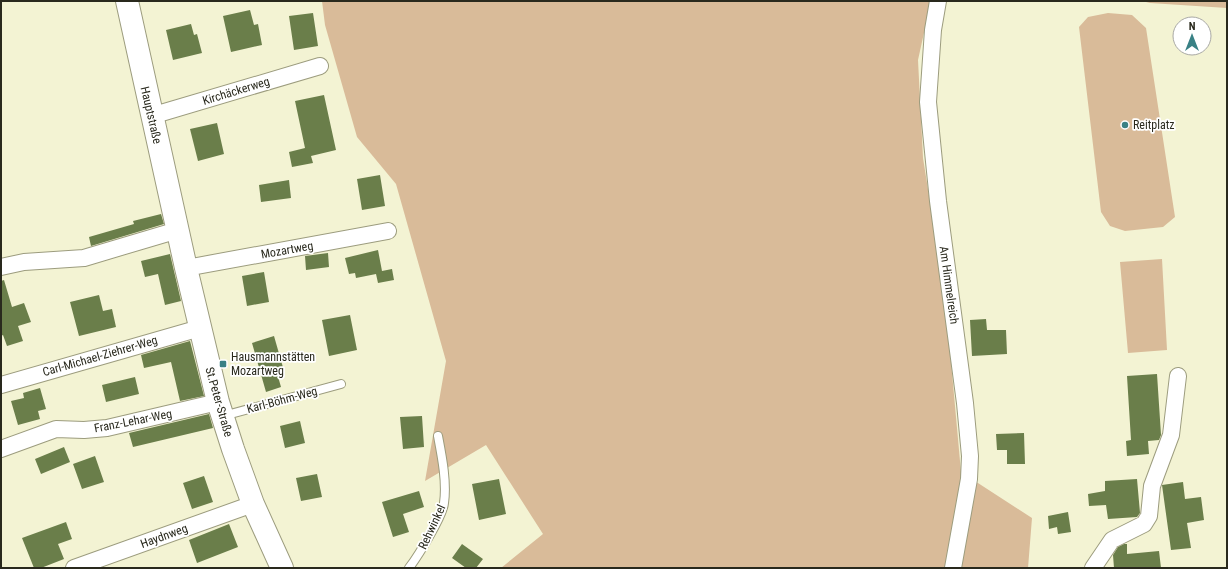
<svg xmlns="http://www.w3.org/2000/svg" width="1228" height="569" viewBox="0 0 1228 569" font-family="'Roboto Condensed',sans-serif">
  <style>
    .green { fill: #d9bb99 }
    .building { fill: #6a7e4a }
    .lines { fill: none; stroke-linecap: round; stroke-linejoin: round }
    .service-casing { stroke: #9c9c7e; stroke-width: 10 }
    .minor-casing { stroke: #9c9c7e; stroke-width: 18 }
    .secondary-casing { stroke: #9c9c7e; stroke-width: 24 }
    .service { stroke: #fff; stroke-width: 8 }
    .minor { stroke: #fff; stroke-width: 16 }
    .secondary { stroke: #fff; stroke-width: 22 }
    .poi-dot { fill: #398185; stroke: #fff; stroke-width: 1.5 }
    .labels { text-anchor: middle; stroke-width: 3.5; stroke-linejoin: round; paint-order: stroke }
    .street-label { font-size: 12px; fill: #29291d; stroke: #fff }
    .poi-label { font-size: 12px; fill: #29291d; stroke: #fff; text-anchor: start }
  </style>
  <rect width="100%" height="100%" fill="#f3f3d3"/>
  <path class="green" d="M 322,1 L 931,1 L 918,60 L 923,158 L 945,296 L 961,472 L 1032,518 L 1028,568 L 501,568 L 543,534 L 486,445 L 425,481 L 446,361 L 396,184 L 357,137 L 325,25 Z
    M 1142,1 L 1227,1 L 1227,8 L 1150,3 Z
    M 1108,13 L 1132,15 L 1146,28 L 1175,217 L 1163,227 L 1125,231 L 1110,226 L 1101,212 L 1079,27 L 1088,17 Z
    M 1162,259 L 1167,350 L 1128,353 L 1120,262 Z"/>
  <path class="building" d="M 250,10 L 254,25 L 258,24 L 262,45 L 231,52 L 223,16 Z
    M 313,13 L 318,46 L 294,50 L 289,16 Z
    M 191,24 L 194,35 L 197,34 L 202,53 L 173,60 L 166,30 Z
    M 324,95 L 336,150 L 311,156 L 313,163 L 292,167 L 289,152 L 305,148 L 295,101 Z
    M 217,123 L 224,154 L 198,161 L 190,129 Z
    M 380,175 L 385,206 L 362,210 L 357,179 Z
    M 289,180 L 291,198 L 261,202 L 259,185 Z
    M 161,214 L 164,224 L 91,246 L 89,237 L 134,224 L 133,221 Z
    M 378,250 L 382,271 L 392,269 L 394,280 L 378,283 L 376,274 L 356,278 L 355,273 L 349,274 L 345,258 Z
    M 328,253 L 329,267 L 306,270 L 305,256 Z
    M 170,254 L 181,301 L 165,305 L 158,274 L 145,277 L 141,261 Z
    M 264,272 L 269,302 L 247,306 L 242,276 Z
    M 4,280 L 12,307 L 24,303 L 31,322 L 18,326 L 23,341 L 7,346 L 3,335 L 1,336 L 1,281 Z
    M 99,295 L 103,311 L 112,309 L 116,327 L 79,336 L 70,302 Z
    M 350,315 L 357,350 L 329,356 L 322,320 Z
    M 986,319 L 987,330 L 1006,330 L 1007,354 L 972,356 L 970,320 Z
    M 274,336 L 284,371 L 277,373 L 281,387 L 266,392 L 252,343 Z
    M 190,341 L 204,396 L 180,401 L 171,362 L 144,368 L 141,355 Z
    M 1157,374 L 1161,435 L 1159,440 L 1148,441 L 1149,454 L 1127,456 L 1126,441 L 1131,440 L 1127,376 Z
    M 135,377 L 139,394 L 106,402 L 102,385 Z
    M 40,388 L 46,409 L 38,411 L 40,419 L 18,425 L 11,401 L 24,398 L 23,393 Z
    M 209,414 L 213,428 L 133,447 L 129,433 Z
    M 422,416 L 424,447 L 403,449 L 400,417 Z
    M 300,421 L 305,443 L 285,448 L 280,426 Z
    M 1024,433 L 1025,464 L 1007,464 L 1007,450 L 997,450 L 996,434 Z
    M 64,447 L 70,462 L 41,474 L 35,459 Z
    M 95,456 L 104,482 L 82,489 L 73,464 Z
    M 317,474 L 322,497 L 301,501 L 296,478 Z
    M 204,476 L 213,502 L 192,509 L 183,483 Z
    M 499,479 L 506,514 L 479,520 L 472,484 Z
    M 1137,479 L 1140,513 L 1137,517 L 1108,519 L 1106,505 L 1089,506 L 1088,494 L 1105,491 L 1105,481 Z
    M 1183,482 L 1185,499 L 1201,497 L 1204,520 L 1187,523 L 1191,548 L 1171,550 L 1162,485 Z
    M 419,491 L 424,507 L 403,514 L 409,532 L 393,537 L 382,502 Z
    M 1068,512 L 1071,532 L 1058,534 L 1057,527 L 1049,529 L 1048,516 Z
    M 66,522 L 72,539 L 58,544 L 64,559 L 41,568 L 34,568 L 22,538 Z
    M 229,524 L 238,547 L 197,563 L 189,540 Z
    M 462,544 L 483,559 L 476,568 L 466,568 L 452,558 Z
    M 1124,544 L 1127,544 L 1127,554 L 1159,551 L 1161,568 L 1114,568 L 1113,555 L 1118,547 Z"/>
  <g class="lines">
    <g class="service-casing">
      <path id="service" d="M 223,416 L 341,384
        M 409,568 C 418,556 443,516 444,503 C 447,482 442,457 438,436"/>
    </g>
    <g class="minor-casing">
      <path id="minor" d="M 938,1 L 933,30 L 928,102 L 938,201 L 965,403 L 970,456 L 969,479 L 953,568
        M 151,116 L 320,66
        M 1,267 L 24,262 L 84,258 L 178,230
        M 186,268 L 388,231
        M 1,385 L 200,328
        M 1,449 L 56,429 L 84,430 L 107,428 L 218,402
        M 74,568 L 253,504
        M 1093,568 L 1112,540 L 1144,524 L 1149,516 L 1152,486 L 1171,435 L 1178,376"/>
    </g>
    <g class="secondary-casing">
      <path id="secondary" d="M 127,1 L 186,268 L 218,402 L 233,449 L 253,504 L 282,568"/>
    </g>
    <use href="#service" class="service"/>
    <use href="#minor" class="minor"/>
    <use href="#secondary" class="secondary"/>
  </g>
  <g class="poi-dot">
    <circle cx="1125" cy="125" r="4"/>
    <rect x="219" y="360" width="8" height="8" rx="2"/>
  </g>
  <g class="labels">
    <g class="street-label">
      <text transform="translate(236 91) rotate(-17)" y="4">Kirchäckerweg</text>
      <text transform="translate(151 115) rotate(77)" y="4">Hauptstraße</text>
      <text transform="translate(287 250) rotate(-10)" y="4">Mozartweg</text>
      <text transform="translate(949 285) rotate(82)" y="4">Am Himmelreich</text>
      <text transform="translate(100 356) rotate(-16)" y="4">Carl-Michael-Ziehrer-Weg</text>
      <text transform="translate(282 400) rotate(-15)" y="4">Karl-Böhm-Weg</text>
      <text transform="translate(219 402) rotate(74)" y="4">St.Peter-Straße</text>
      <text transform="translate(133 421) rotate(-11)" y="4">Franz-Lehar-Weg</text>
      <text transform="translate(432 527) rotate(-65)" y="4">Rehwinkel</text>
      <text transform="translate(164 536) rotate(-20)" y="4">Haydnweg</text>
    </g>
    <g class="poi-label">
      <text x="1133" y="129">Reitplatz</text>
      <text x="231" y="361">Hausmannstätten<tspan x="231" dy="14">Mozartweg</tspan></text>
    </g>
  </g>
  <rect width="1228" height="569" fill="none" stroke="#29291d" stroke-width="4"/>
  <g transform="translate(1192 36)"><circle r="19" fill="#ffffff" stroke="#a9a9a5"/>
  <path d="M0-3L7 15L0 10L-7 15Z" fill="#398185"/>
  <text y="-6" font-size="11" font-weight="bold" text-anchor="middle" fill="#29291d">N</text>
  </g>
</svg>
